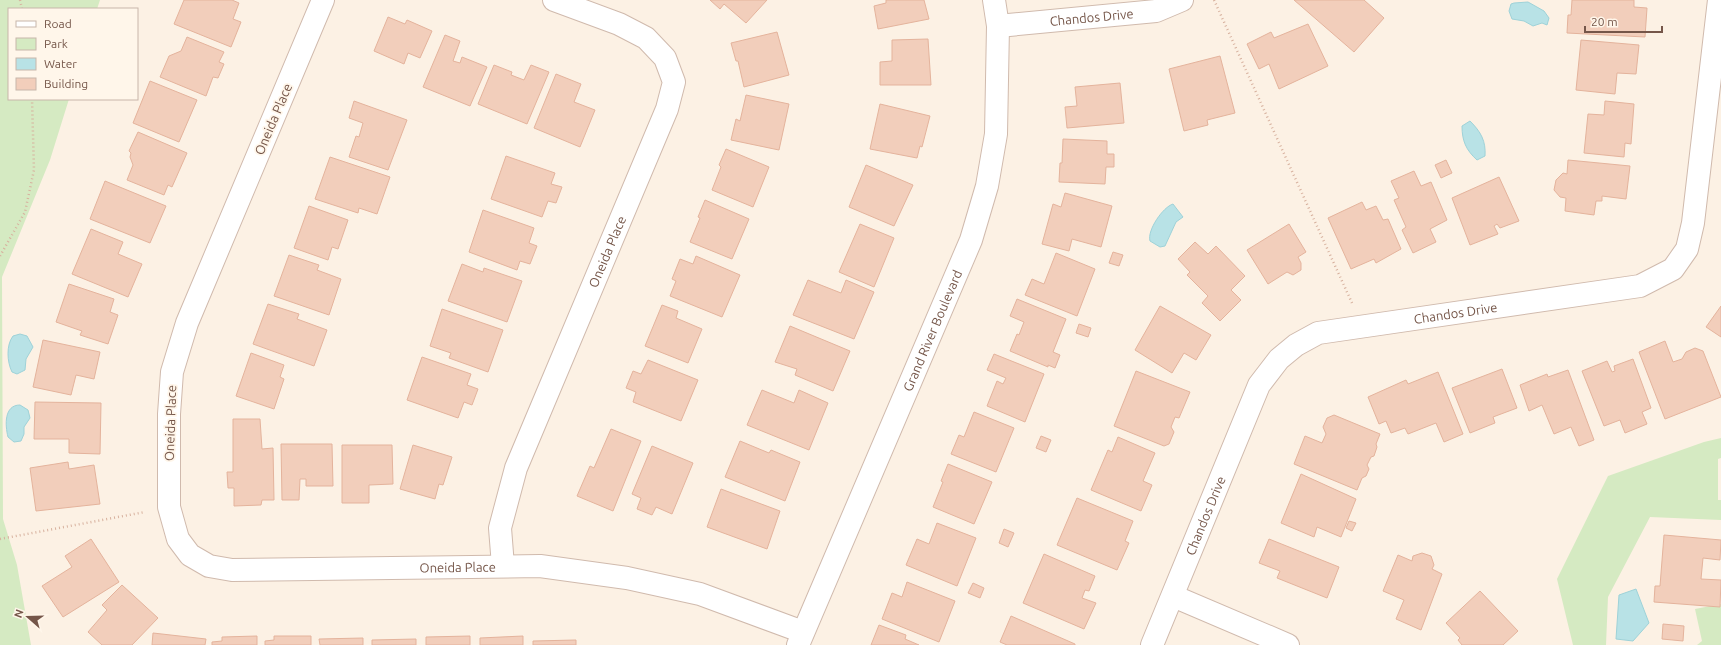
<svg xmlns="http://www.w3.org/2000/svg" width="1721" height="645" viewBox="0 0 1721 645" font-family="Ubuntu,sans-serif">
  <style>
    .green { fill: #d5eac2 }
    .water { fill: #b8e2e6; stroke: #9ed2d8 }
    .building { fill: #f2cebb; stroke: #e4b39c }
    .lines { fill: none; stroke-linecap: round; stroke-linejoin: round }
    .minor-casing { stroke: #d0baad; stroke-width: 24 }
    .path { stroke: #d7b19e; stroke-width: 2.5; stroke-dasharray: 1 3; stroke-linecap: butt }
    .minor { stroke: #fff; stroke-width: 22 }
    .labels { text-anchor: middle; stroke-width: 3.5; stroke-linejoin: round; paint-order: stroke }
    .street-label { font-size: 13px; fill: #755649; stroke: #fff6ea }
  </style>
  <rect width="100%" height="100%" fill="#fcf1e4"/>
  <path class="green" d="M 0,0 L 100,0 L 97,9 L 9,9 L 9,99 L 69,99 L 50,160 L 2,277 L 3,519 L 17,565 L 31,645 L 0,645 Z
    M 1721,438 L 1721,458 L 1718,459 L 1718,500 L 1721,500 L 1721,520 L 1650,517 L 1608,597 L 1606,645 L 1573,645 L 1557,579 L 1608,476 L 1704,442 Z
    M 1721,604 L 1721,645 L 1697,645 L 1702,641 L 1695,609 Z"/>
  <path class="water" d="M 1528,2 L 1544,11 L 1549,18 L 1547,25 L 1542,23 L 1533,26 L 1524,21 L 1512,19 L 1509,11 L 1511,4 L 1514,3 Z
    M 1470,121 C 1481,132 1486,141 1485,156 L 1477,160 C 1466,150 1462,141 1462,126 Z
    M 1173,204 L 1183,217 L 1176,222 L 1165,246 L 1160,247 L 1150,241 C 1147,230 1163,207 1173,204 Z
    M 20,334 L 27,336 L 33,347 L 26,359 L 25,370 L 17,374 L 12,372 C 7,362 6,345 13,336 Z
    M 20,405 L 28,410 L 30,418 L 24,427 L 24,434 L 21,441 L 14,442 L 8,437 C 5,425 4,405 20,405 Z
    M 1636,589 L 1649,623 L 1633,641 L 1616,639 L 1619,595 Z"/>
  <path class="building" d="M 184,0 L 232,0 L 239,3 L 233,19 L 241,22 L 231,47 L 174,24 Z
    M 710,0 L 767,0 L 746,23 L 724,4 L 720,9 Z
    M 886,0 L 924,0 L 929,19 L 878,29 L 874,6 L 886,3 Z
    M 1294,0 L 1364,0 L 1384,18 L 1354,52 Z
    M 1572,0 L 1634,0 L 1634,7 L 1647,8 L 1645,37 L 1567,33 L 1568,15 L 1571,15 Z
    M 388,17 L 405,24 L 407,20 L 432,31 L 420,58 L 408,53 L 404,64 L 374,51 Z
    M 1308,24 L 1328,66 L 1279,89 L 1269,64 L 1259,69 L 1247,44 L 1271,32 L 1274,38 Z
    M 777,32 L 789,75 L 744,87 L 738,61 L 736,61 L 731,43 Z
    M 445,35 L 460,41 L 453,61 L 460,63 L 462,57 L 487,67 L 470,106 L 423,87 Z
    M 187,37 L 224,52 L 219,62 L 224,64 L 218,78 L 213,77 L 206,96 L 160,77 L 169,56 L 181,51 Z
    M 928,39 L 931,85 L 880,85 L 880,62 L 892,61 L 892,40 Z
    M 1581,40 L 1639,45 L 1636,74 L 1617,73 L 1615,94 L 1576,90 Z
    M 1220,56 L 1235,113 L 1207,120 L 1208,125 L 1184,131 L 1169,69 Z
    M 494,65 L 512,72 L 511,75 L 524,80 L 531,65 L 549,72 L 527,124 L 478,104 Z
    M 556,74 L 581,84 L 574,102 L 595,110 L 580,147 L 534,128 Z
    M 150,81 L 197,100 L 179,142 L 133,123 Z
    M 1120,83 L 1124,123 L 1067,128 L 1065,107 L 1077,106 L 1075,87 Z
    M 746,95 L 789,104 L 779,150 L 731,140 L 736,119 L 740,121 Z
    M 354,101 L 407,120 L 388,170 L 349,157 L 356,136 L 359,137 L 363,123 L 349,118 Z
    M 1605,101 L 1634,104 L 1631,144 L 1625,143 L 1624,157 L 1584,153 L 1588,114 L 1604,115 Z
    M 880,104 L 930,116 L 922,147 L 920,146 L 917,158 L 870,149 Z
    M 138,132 L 187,153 L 172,187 L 168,185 L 164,195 L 127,180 L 133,165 L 130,157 L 131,153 L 129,151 Z
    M 1063,139 L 1107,141 L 1107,154 L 1114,154 L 1114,167 L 1106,167 L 1105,184 L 1059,182 L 1060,163 L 1062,163 Z
    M 726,149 L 769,167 L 753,207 L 712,190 L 721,167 L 719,165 Z
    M 506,156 L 555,173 L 551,184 L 562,187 L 556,203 L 548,201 L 542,217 L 491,199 Z
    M 330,157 L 390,177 L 377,214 L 359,208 L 358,213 L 315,199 Z
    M 1446,160 L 1452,173 L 1441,178 L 1435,165 Z
    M 1568,160 L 1630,166 L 1626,199 L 1602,196 L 1602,201 L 1596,201 L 1594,215 L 1565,211 L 1566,198 L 1560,197 L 1554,190 L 1556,180 L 1563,173 L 1567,174 Z
    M 866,165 L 913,185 L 894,226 L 849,207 Z
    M 1414,171 L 1421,186 L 1431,182 L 1447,220 L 1430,229 L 1436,242 L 1413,253 L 1402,230 L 1406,227 L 1394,200 L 1399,198 L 1391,181 Z
    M 1499,177 L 1519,221 L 1500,228 L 1497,224 L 1494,226 L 1498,234 L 1470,245 L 1452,198 Z
    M 105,181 L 166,206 L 150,243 L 90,219 Z
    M 1065,193 L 1112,206 L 1101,247 L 1072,239 L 1069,251 L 1042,244 L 1053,204 L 1061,207 Z
    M 705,200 L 749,219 L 732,259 L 690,242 L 700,218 L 698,217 Z
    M 1362,202 L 1366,210 L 1376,206 L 1383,220 L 1388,219 L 1401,249 L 1376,263 L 1374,259 L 1351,269 L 1328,218 Z
    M 309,206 L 348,220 L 338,249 L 332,247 L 328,260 L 294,248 Z
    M 483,210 L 534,228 L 529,243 L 537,246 L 530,264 L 520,261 L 517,270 L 469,252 Z
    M 860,224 L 894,238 L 874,287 L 839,272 Z
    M 1289,224 L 1306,252 L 1298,257 L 1301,263 L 1301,270 L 1293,275 L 1287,272 L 1268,284 L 1247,250 Z
    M 91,229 L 123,242 L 118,254 L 142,264 L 128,297 L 72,274 Z
    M 1195,242 L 1208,254 L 1216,246 L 1245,276 L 1231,290 L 1241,300 L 1220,321 L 1202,303 L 1208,296 L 1187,275 L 1190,272 L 1178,259 Z
    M 1113,252 L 1123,255 L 1119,266 L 1109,263 Z
    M 1056,253 L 1095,269 L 1077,316 L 1025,295 L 1032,279 L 1044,284 Z
    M 289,255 L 319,265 L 317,270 L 341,279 L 329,315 L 274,296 Z
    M 696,256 L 740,275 L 722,317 L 670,296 L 676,281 L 672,279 L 680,259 L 693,264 Z
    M 462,264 L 483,272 L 484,268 L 522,281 L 507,322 L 448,301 Z
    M 808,280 L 841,293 L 846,280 L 874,292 L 854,339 L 793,315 Z
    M 69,284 L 114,299 L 110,312 L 118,315 L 108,344 L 80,335 L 82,331 L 56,322 Z
    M 1017,299 L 1066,319 L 1053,352 L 1060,355 L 1055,368 L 1048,365 L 1048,367 L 1010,351 L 1017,334 L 1019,335 L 1024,322 L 1010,316 Z
    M 268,304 L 299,314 L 297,319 L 327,330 L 314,366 L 253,344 Z
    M 662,305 L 678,311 L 676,318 L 702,329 L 688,363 L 645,346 Z
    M 1160,306 L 1211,335 L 1196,360 L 1184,353 L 1172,373 L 1135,350 Z
    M 1721,306 L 1721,337 L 1706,327 Z
    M 442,309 L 503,330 L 488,372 L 449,358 L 451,353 L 430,346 Z
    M 1079,324 L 1091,328 L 1088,337 L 1076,333 Z
    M 790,326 L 850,351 L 833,391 L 795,375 L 797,369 L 775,362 Z
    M 43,340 L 100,352 L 94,379 L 76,375 L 71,395 L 33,387 Z
    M 1665,341 L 1673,362 L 1682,359 L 1686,352 L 1695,348 L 1703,351 L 1721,397 L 1665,419 L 1639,352 Z
    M 251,353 L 284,365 L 280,377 L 284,379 L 274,409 L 236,396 Z
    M 994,354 L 1044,374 L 1025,422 L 987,406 L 997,381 L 1003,384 L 1006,378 L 987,370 Z
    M 422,357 L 471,374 L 467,385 L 478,389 L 472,405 L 464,402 L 458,418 L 407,400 Z
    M 1633,359 L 1651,408 L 1642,412 L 1647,424 L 1625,433 L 1620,420 L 1604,426 L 1582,371 L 1607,361 L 1612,372 L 1615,371 L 1614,366 Z
    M 648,360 L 698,380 L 681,421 L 633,402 L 636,392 L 626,388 L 633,371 L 641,374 Z
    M 1502,369 L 1517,408 L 1493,417 L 1495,423 L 1470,433 L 1452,388 Z
    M 1568,370 L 1594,440 L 1579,446 L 1571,427 L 1554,434 L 1542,405 L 1529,411 L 1520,385 L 1547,374 L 1548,377 Z
    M 1136,371 L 1190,392 L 1179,418 L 1175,417 L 1171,427 L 1174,432 L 1169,444 L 1164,446 L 1114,426 Z
    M 1438,372 L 1463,434 L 1444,442 L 1436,423 L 1408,434 L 1405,428 L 1391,433 L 1386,421 L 1379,424 L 1368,397 L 1406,380 L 1408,384 Z
    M 762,390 L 794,403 L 799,390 L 828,403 L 809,450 L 747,425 Z
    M 35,402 L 101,403 L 100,454 L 69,453 L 69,439 L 34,439 Z
    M 974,412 L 1014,428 L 996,472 L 951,454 L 959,435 L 964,437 Z
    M 1334,415 L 1380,434 L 1376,444 L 1377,447 L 1374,456 L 1371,457 L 1367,465 L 1369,469 L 1366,476 L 1362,478 L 1357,490 L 1294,464 L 1305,436 L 1322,443 L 1326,434 L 1323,427 L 1327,418 Z
    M 233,419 L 260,419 L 262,449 L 273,448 L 274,500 L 262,500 L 261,505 L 234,506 L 234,488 L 228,488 L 227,472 L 233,472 Z
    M 611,429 L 641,441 L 613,511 L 577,496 L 590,466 L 594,468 Z
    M 1041,436 L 1051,440 L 1046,452 L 1036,448 Z
    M 1118,437 L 1155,453 L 1143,481 L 1152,485 L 1141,511 L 1091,490 L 1108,450 L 1112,452 Z
    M 740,441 L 769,453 L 771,450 L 800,462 L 785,501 L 725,477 Z
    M 281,444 L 332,444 L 333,486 L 306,486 L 306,479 L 300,479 L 299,500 L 282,500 Z
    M 342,445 L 392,445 L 393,484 L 369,485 L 369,503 L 342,503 Z
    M 413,445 L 452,457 L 443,485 L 439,484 L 435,499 L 400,489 Z
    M 652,446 L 693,463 L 672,514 L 656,507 L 652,515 L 637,509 L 641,498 L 632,494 Z
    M 68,462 L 69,469 L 94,465 L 100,504 L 36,511 L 30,468 Z
    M 948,464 L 992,482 L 974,524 L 933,507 L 943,482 L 941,481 Z
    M 1301,474 L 1356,499 L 1341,537 L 1317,527 L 1314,537 L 1281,523 Z
    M 721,489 L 780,511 L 767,549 L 707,527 Z
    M 1077,498 L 1133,521 L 1125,541 L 1129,543 L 1117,570 L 1057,545 Z
    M 1349,521 L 1356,523 L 1352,531 L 1346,528 Z
    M 937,523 L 976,538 L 957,586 L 906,565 L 917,539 L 929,544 Z
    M 1004,529 L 1014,533 L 1008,547 L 999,543 Z
    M 1664,535 L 1721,540 L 1720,560 L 1703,558 L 1701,579 L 1721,580 L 1720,607 L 1654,602 L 1655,586 L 1660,586 Z
    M 91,539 L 119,582 L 63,617 L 42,586 L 72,567 L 65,556 Z
    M 1269,539 L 1339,567 L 1327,598 L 1277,578 L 1280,571 L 1259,563 Z
    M 1422,553 L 1431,556 L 1434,565 L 1432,569 L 1442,574 L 1421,630 L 1396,619 L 1404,600 L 1383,591 L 1398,555 L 1412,561 L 1413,556 Z
    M 1044,554 L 1095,576 L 1089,591 L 1085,590 L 1082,598 L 1096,603 L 1084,629 L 1023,603 Z
    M 907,582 L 955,601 L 939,642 L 882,619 L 892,593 L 902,597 Z
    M 973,583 L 984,588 L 980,598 L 968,593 Z
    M 122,585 L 158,618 L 132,645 L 102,645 L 88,632 L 107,610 L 102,605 Z
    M 1480,591 L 1518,631 L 1503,645 L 1462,645 L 1458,640 L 1460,638 L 1446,623 Z
    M 1011,616 L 1075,644 L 1075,645 L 1007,645 L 1000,642 Z
    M 1663,624 L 1684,626 L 1683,641 L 1662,639 Z
    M 879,625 L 906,635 L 905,639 L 919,645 L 871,645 Z
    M 153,633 L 206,639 L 205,645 L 152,645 Z
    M 257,636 L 257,645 L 212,645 L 212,642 L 222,641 L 222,637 Z
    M 274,636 L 311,636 L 311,645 L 265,645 L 265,641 L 274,640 Z
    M 470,636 L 470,645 L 426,645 L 426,637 Z
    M 523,636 L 523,645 L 480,645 L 480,638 Z
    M 363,638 L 363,645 L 320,645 L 319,639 Z
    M 416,639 L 416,645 L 372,645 L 372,640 Z
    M 576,640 L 576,645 L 533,645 L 533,641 Z"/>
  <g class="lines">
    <g class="minor-casing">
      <g id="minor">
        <path id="s1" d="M 323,0 L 187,323 L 172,372 L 169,414 L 169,507 L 178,539 L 190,555 L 209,566 L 232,570 L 540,566 L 627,578 L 700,594 L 803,632"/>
        <path id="s2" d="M 998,26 L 1156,11 L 1182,0"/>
        <path id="s3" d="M 503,566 L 500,528 L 516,468 L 667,109 L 674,82 L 665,58 L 646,38 L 619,24 L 554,0"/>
        <path d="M 1173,596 L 1288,645"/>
        <path id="s4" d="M 798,645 L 971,240 L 987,186 L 996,134 L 998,26 L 994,0"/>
        <path id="s5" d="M 1152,645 L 1259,385 L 1279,359 L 1296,345 L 1318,333 L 1640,286 L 1673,269 L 1687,249 L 1693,223 L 1719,0"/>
      </g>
    </g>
    <path class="path" d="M 20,0 L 22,9
      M 1214,0 L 1352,303
      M 0,256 L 25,212 L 34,170 L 32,99
      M 0,539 L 145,512"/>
    <use href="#minor" class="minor"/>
  </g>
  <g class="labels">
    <g class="street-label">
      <text dy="5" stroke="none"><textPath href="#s2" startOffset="94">Chandos Drive</textPath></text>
      <text transform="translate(273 119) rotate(-67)" y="5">Oneida Place</text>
      <text dy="5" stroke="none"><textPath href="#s3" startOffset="335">Oneida Place</textPath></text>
      <text dy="5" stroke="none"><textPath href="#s5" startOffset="500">Chandos Drive</textPath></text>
      <text dy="5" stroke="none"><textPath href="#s4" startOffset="342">Grand River Boulevard</textPath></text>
      <text transform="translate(170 423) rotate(-88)" y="5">Oneida Place</text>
      <text dy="5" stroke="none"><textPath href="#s5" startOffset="140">Chandos Drive</textPath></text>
      <text dy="5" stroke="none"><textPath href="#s1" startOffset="861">Oneida Place</textPath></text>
    </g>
  </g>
  <rect x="8" y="8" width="130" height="92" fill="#fff6ea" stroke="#c8b6aa"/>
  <rect x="16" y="21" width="20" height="6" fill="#ffffff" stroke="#c8b6aa"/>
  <text x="44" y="28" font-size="12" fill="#755649">Road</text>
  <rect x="16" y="38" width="20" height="12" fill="#d5eac2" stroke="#c8b6aa"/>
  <text x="44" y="48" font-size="12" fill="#755649">Park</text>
  <rect x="16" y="58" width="20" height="12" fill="#b8e2e6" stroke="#c8b6aa"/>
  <text x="44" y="68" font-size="12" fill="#755649">Water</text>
  <rect x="16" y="78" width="20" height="12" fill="#f2cebb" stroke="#c8b6aa"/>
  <text x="44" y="88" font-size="12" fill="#755649">Building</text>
  <g transform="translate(28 617) rotate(290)" stroke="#fff6ea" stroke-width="3" paint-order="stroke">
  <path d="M0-3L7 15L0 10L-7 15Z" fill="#755649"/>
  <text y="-6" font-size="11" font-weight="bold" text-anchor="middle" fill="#755649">N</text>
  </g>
  <path d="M1585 26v6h77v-6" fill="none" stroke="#755649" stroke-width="2"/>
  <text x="1591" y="26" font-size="12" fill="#755649" stroke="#fff6ea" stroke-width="3" paint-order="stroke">20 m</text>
</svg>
